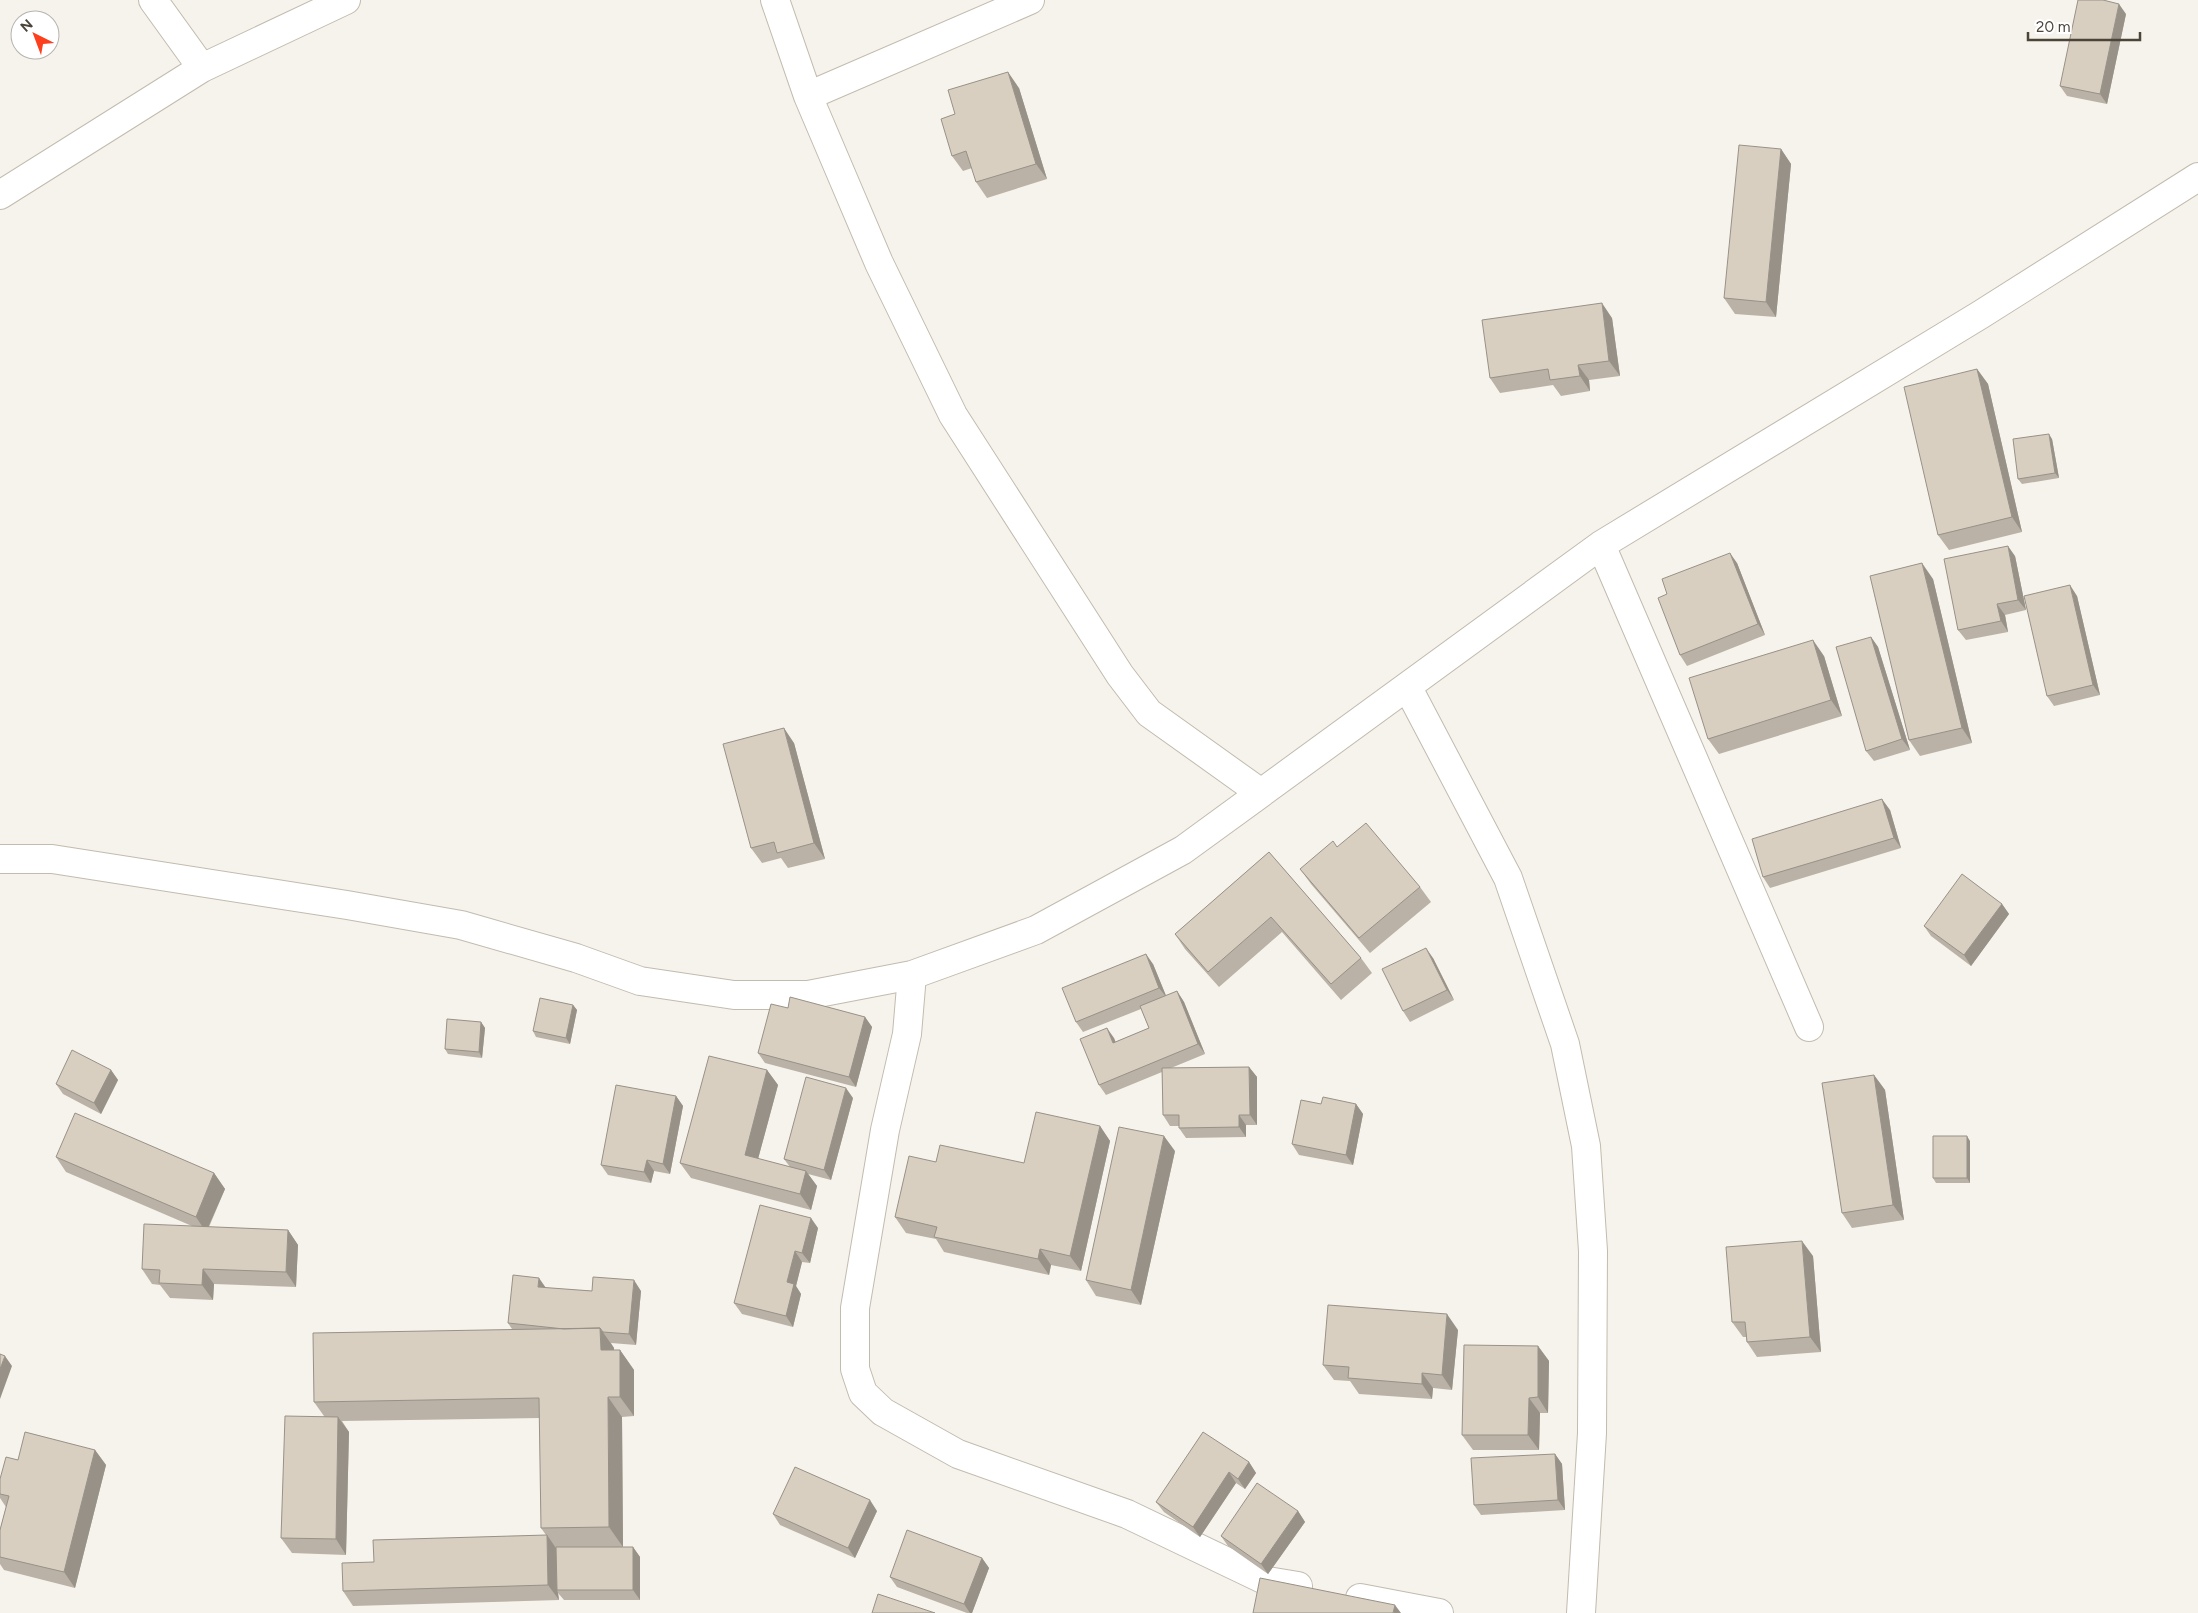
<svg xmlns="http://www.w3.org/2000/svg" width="2198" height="1613" viewBox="0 0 2198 1613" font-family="Figtree,sans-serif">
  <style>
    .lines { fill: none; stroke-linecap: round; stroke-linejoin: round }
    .street-casing { stroke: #c2bbae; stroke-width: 30 }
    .street { stroke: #fff; stroke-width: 28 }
    .wall { fill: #bab2a6 }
    .shaded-wall { fill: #979187 }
    .building { fill: #d8cfc1; stroke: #979187 }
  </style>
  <rect width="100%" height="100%" fill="#f6f3ec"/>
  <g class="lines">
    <g class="street-casing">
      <path id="street" d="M 153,0 L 202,68
        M 775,0 L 808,96 L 845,183 L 879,263 L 953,415 L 1120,675 L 1149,713 L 1261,793
        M 808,96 L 1030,0
        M 0,195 L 202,68 L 346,0
        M 1601,545 L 1809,1027
        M 1408,688 L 1508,878 L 1565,1044 L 1586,1146 L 1593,1251 L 1592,1433 L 1581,1613
        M 0,859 L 52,859 L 347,905 L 461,925 L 576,958 L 640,981 L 734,995 L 808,995 L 912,975 L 1036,930 L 1183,850 L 1601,545 L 1980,315 L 2198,177
        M 912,975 L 907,1034 L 885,1130 L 855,1308 L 855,1369 L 863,1393 L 883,1412 L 958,1454 L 1127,1514 L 1267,1581 L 1298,1586
        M 1360,1598 L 1439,1613"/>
    </g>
    <use href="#street" class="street"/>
  </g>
  <path class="wall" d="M 2126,14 L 2107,104 L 2067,96 L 2060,86 Z
    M 1019,88 L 1047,179 L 987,198 L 976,182 L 972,168 L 963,171 L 952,156 L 955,114 Z
    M 1781,149 L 1791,164 L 1776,317 L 1735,314 L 1724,298 Z
    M 1612,318 L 1620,376 L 1589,380 L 1590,391 L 1561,396 L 1553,385 L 1500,393 L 1490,378 Z
    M 1977,369 L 1988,384 L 2022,532 L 1949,550 L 1938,535 Z
    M 2052,439 L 2059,478 L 2022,484 L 2018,479 Z
    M 2015,556 L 2026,610 L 2005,615 L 2008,632 L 1966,640 L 1958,630 Z
    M 1737,563 L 1765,635 L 1687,666 L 1680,655 L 1667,594 Z
    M 1933,579 L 1972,743 L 1920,756 L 1909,740 Z
    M 2077,596 L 2100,695 L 2054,706 L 2047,696 Z
    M 1871,637 L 1878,647 L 1910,750 L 1874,761 L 1866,751 Z
    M 1824,656 L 1842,716 L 1719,754 L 1708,739 Z
    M 794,743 L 825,859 L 788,868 L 781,858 L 762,863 L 751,848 Z
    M 1890,810 L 1901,848 L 1770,888 L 1763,877 Z
    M 1337,847 L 1420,887 L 1431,902 L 1370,953 L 1311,884 L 1300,869 Z
    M 1269,852 L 1361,958 L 1372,973 L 1341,1000 L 1282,932 L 1219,987 L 1185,949 L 1175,934 Z
    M 2002,904 L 2009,914 L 1971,966 L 1931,936 L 1924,926 Z
    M 1433,958 L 1454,1000 L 1410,1022 L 1403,1011 Z
    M 1153,964 L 1166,996 L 1177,991 L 1184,1002 L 1205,1054 L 1171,1068 L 1249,1067 L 1257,1077 L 1257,1125 L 1246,1125 L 1246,1137 L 1186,1138 L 1179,1128 L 1179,1126 L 1170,1126 L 1163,1115 L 1162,1072 L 1106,1095 L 1099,1085 L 1114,1038 L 1115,1042 L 1149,1028 L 1141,1009 L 1083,1032 L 1076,1022 Z
    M 573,1005 L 577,1010 L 570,1044 L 536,1037 L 533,1031 Z
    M 788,1008 L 865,1017 L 872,1027 L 856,1087 L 765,1063 L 758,1053 Z
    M 481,1022 L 485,1028 L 482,1058 L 448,1054 L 445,1049 Z
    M 111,1070 L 118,1080 L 101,1114 L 63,1094 L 56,1084 Z
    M 767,1070 L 778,1085 L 758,1159 L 790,1167 L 784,1159 L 853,1098 L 831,1180 L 808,1174 L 817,1186 L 811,1210 L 691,1178 L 680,1163 Z
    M 1874,1075 L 1885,1090 L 1904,1220 L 1852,1228 L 1842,1213 Z
    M 676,1096 L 683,1106 L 670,1174 L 654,1171 L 651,1183 L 608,1175 L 601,1165 Z
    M 1321,1104 L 1356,1104 L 1363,1114 L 1353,1165 L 1299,1155 L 1292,1144 Z
    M 1100,1126 L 1110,1141 L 1081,1271 L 1051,1265 L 1049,1275 L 944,1252 L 936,1239 L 906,1233 L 895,1217 L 936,1162 L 1024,1163 Z
    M 1970,1141 L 1970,1183 L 1936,1183 L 1933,1178 Z
    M 1175,1151 L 1141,1305 L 1096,1296 L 1086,1280 Z
    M 56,1157 L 214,1173 L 225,1189 L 209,1227 L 288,1230 L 298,1245 L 296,1287 L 214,1284 L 213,1300 L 170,1298 L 160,1285 L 152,1284 L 142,1269 L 192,1226 L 66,1172 Z
    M 818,1228 L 810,1263 L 802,1262 L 796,1286 L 801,1294 L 793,1327 L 742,1314 L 734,1303 Z
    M 1813,1256 L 1821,1352 L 1757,1357 L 1747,1342 L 1746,1337 L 1743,1337 L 1732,1322 Z
    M 546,1288 L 592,1291 L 641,1291 L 636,1345 L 611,1343 L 614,1348 L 614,1350 L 620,1350 L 634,1370 L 634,1416 L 622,1417 L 623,1547 L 633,1547 L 640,1557 L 640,1600 L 564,1600 L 558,1593 L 559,1600 L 353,1606 L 343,1591 L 374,1562 L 546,1535 L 541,1528 L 540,1418 L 342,1421 L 349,1432 L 346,1555 L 292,1553 L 281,1538 L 324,1416 L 314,1402 L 512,1329 L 508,1323 Z
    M 1458,1330 L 1452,1390 L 1433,1388 L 1432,1399 L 1359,1394 L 1350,1381 L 1334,1380 L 1323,1365 Z
    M 1538,1346 L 1549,1361 L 1548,1413 L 1540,1413 L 1539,1450 L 1473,1450 L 1462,1435 Z
    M 95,1450 L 106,1465 L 75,1588 L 4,1570 L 0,1564 L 0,1530 L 6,1507 L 0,1498 L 0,1479 Z
    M 1555,1454 L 1562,1464 L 1565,1510 L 1481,1515 L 1474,1505 Z
    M 1249,1462 L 1256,1473 L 1245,1489 L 1236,1483 L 1200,1537 L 1164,1512 L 1156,1502 Z
    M 877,1511 L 855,1558 L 780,1525 L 773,1514 Z
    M 1298,1511 L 1305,1522 L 1268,1574 L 1228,1546 L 1221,1536 Z
    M 982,1558 L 989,1568 L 972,1613 L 967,1613 L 897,1587 L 890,1577 Z"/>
  <path class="shaded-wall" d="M 2119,4 L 2126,14 L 2107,104 L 2100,94 Z
    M 1008,72 L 1019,88 L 1047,179 L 1036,164 Z
    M 1781,149 L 1791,164 L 1776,317 L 1766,302 Z
    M 1602,303 L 1612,318 L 1620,376 L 1609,361 Z
    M 1578,365 L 1589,380 L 1590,391 L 1580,376 Z
    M 1977,369 L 1988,384 L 2022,532 L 2012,517 Z
    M 2049,434 L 2052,439 L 2059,478 L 2055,473 Z
    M 2008,546 L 2015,556 L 2026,610 L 2018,600 Z
    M 1730,553 L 1737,563 L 1765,635 L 1758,624 Z
    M 1922,563 L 1933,579 L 1972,743 L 1962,728 Z
    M 2070,585 L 2077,596 L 2100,695 L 2093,685 Z
    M 1997,604 L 2005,615 L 2008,632 L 2001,621 Z
    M 1871,637 L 1878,647 L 1910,750 L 1902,739 Z
    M 1813,640 L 1824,656 L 1842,716 L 1831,700 Z
    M 784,728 L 794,743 L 825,859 L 814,843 Z
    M 1882,799 L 1890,810 L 1901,848 L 1894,838 Z
    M 2002,904 L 2009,914 L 1971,966 L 1964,955 Z
    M 1426,948 L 1433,958 L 1454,1000 L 1447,990 Z
    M 1146,954 L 1153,964 L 1167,998 L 1159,988 Z
    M 1177,991 L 1184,1002 L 1205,1054 L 1198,1044 Z
    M 573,1005 L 577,1010 L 570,1044 L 566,1038 Z
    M 865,1017 L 872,1027 L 856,1087 L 849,1077 Z
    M 481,1022 L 485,1028 L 482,1058 L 479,1052 Z
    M 1107,1028 L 1114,1038 L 1120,1053 L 1113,1043 Z
    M 1249,1067 L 1257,1077 L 1257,1125 L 1250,1115 Z
    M 111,1070 L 118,1080 L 101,1114 L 94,1103 Z
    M 767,1070 L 778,1085 L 755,1170 L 745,1155 Z
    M 1874,1075 L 1885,1090 L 1904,1220 L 1893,1205 Z
    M 846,1088 L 853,1098 L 831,1180 L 824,1170 Z
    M 676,1096 L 683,1106 L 670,1174 L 663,1164 Z
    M 1356,1104 L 1363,1114 L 1353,1165 L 1346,1155 Z
    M 1239,1115 L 1246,1125 L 1246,1137 L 1239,1127 Z
    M 1100,1126 L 1110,1141 L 1081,1271 L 1070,1256 Z
    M 1164,1136 L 1175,1151 L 1141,1305 L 1131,1290 Z
    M 1967,1136 L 1970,1141 L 1970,1183 L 1967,1178 Z
    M 647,1160 L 654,1171 L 651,1183 L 644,1172 Z
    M 806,1171 L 817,1186 L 811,1210 L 800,1194 Z
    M 214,1173 L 225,1189 L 206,1232 L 196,1217 Z
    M 811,1218 L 818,1228 L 810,1263 L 802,1253 Z
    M 288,1230 L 298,1245 L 296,1287 L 286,1272 Z
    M 1802,1241 L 1813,1256 L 1821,1352 L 1810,1337 Z
    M 1040,1249 L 1051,1265 L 1049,1275 L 1038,1259 Z
    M 795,1251 L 802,1262 L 796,1286 L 801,1294 L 793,1327 L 786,1316 L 787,1282 Z
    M 203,1269 L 214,1284 L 213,1300 L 202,1285 Z
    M 539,1278 L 546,1288 L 538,1287 Z
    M 634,1280 L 641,1291 L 636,1345 L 629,1334 Z
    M 1447,1314 L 1458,1330 L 1452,1390 L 1442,1375 Z
    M 600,1328 L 614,1348 L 614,1369 L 601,1350 Z
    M 1538,1346 L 1549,1361 L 1548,1413 L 1538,1397 Z
    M 620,1350 L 634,1370 L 634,1416 L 620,1397 Z
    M 5,1356 L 12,1366 L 0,1399 L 0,1369 Z
    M 1422,1373 L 1433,1388 L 1432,1399 L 1422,1384 Z
    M 608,1397 L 622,1417 L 623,1547 L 609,1527 Z
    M 1529,1398 L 1540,1413 L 1539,1450 L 1528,1435 Z
    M 338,1417 L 349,1432 L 346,1555 L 336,1539 Z
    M 95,1450 L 106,1465 L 75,1588 L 64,1572 Z
    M 1555,1454 L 1562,1464 L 1565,1510 L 1558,1500 Z
    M 1249,1462 L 1256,1473 L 1245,1489 L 1238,1479 Z
    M 1229,1472 L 1236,1483 L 1200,1537 L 1193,1527 Z
    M 870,1500 L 877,1511 L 855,1558 L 848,1548 Z
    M 1298,1511 L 1305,1522 L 1268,1574 L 1261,1564 Z
    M 547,1535 L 558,1551 L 557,1590 L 558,1593 L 559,1600 L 548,1585 Z
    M 633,1547 L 640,1557 L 640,1600 L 633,1590 Z
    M 982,1558 L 989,1568 L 972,1613 L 970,1613 L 964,1604 Z
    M 1395,1605 L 1401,1613 L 1393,1613 Z"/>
  <path class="building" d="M 2078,0 L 2103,0 L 2119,4 L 2100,94 L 2060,86 Z
    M 1008,72 L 1036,164 L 976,182 L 966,151 L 952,156 L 941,119 L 955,114 L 948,90 Z
    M 1739,145 L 1781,149 L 1766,302 L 1724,298 Z
    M 1602,303 L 1609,361 L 1578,365 L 1580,376 L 1550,380 L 1548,369 L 1490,378 L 1482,320 Z
    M 1977,369 L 2012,517 L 1938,535 L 1904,387 Z
    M 2049,434 L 2055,473 L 2018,479 L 2013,439 Z
    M 2008,546 L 2018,600 L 1997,604 L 2001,621 L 1958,630 L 1944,559 Z
    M 1730,553 L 1758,624 L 1680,655 L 1658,598 L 1667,594 L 1662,579 Z
    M 1922,563 L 1962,728 L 1909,740 L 1870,576 Z
    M 2070,585 L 2093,685 L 2047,696 L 2024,596 Z
    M 1871,637 L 1902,739 L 1866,751 L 1836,647 Z
    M 1813,640 L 1831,700 L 1708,739 L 1689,678 Z
    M 784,728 L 814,843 L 777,853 L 774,842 L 751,848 L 723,744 Z
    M 1882,799 L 1894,838 L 1763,877 L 1752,839 Z
    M 1366,823 L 1420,887 L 1359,938 L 1300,869 L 1333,841 L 1337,847 Z
    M 1269,852 L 1361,958 L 1331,984 L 1271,917 L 1208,972 L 1175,934 Z
    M 1962,874 L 2002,904 L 1964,955 L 1924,926 Z
    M 1426,948 L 1447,990 L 1403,1011 L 1382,969 Z
    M 1146,954 L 1159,988 L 1076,1022 L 1062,988 Z
    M 1177,991 L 1198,1044 L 1099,1085 L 1080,1039 L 1107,1028 L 1113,1043 L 1149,1028 L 1140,1006 Z
    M 790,997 L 865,1017 L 849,1077 L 758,1053 L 771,1004 L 788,1008 Z
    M 540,998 L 573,1005 L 566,1038 L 533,1031 Z
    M 447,1019 L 481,1022 L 479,1052 L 445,1049 Z
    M 72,1050 L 111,1070 L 94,1103 L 56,1084 Z
    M 709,1056 L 767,1070 L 745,1155 L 806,1171 L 800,1194 L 680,1163 Z
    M 1249,1067 L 1250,1115 L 1239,1115 L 1239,1127 L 1179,1128 L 1179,1115 L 1163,1115 L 1162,1068 Z
    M 1874,1075 L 1893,1205 L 1842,1213 L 1822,1083 Z
    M 806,1077 L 846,1088 L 824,1170 L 784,1159 Z
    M 616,1085 L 676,1096 L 663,1164 L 647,1160 L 644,1172 L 601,1165 Z
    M 1323,1097 L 1356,1104 L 1346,1155 L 1292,1144 L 1301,1100 L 1321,1104 Z
    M 1036,1112 L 1100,1126 L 1070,1256 L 1040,1249 L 1038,1259 L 934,1237 L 937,1227 L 895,1217 L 909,1156 L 936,1162 L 940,1145 L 1024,1163 Z
    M 75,1113 L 214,1173 L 196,1217 L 56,1157 Z
    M 1119,1127 L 1164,1136 L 1131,1290 L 1086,1280 Z
    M 1933,1136 L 1967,1136 L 1967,1178 L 1933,1178 Z
    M 760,1205 L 811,1218 L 802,1253 L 795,1251 L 787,1282 L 794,1284 L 786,1316 L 734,1303 Z
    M 144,1224 L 288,1230 L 286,1272 L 203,1269 L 202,1285 L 159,1283 L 160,1270 L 142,1269 Z
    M 1802,1241 L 1810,1337 L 1747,1342 L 1745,1322 L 1732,1322 L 1726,1247 Z
    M 513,1275 L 539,1278 L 538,1287 L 592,1291 L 593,1277 L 634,1280 L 629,1334 L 603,1332 L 600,1328 L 564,1329 L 508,1323 Z
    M 1328,1305 L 1447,1314 L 1442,1375 L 1422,1373 L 1422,1384 L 1348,1378 L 1349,1367 L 1323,1365 Z
    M 600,1328 L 601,1350 L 620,1350 L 620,1397 L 608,1397 L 609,1527 L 541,1528 L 539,1398 L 314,1402 L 313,1333 Z
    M 1464,1345 L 1538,1346 L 1538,1397 L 1529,1398 L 1528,1435 L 1462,1435 Z
    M 0,1354 L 5,1356 L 0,1369 Z
    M 285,1416 L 338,1417 L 336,1539 L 281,1538 Z
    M 25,1432 L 95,1450 L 64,1572 L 0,1557 L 0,1530 L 9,1496 L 0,1494 L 0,1479 L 6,1457 L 18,1460 Z
    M 1203,1432 L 1249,1462 L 1238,1479 L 1229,1472 L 1193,1527 L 1156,1502 Z
    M 1555,1454 L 1558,1500 L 1474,1505 L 1471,1458 Z
    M 795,1467 L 870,1500 L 848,1548 L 773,1514 Z
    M 1257,1483 L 1298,1511 L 1261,1564 L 1221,1536 Z
    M 907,1530 L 982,1558 L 964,1604 L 890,1577 Z
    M 547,1535 L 548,1585 L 343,1591 L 342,1563 L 374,1562 L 373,1540 Z
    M 556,1547 L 633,1547 L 633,1590 L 557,1590 Z
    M 1260,1578 L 1395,1605 L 1393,1613 L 1253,1613 Z
    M 878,1594 L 935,1613 L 872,1613 Z"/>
  <g transform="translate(35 35) rotate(318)"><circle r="24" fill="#ffffff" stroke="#b7b4b0"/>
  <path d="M0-4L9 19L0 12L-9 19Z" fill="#fc3f1d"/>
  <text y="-8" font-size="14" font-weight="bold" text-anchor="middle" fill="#4b4439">N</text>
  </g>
  <path d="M2028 32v8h112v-8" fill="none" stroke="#4b4439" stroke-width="2.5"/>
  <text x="2036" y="32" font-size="15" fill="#4b4439" stroke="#ffffff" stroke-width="4" paint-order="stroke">20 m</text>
</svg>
